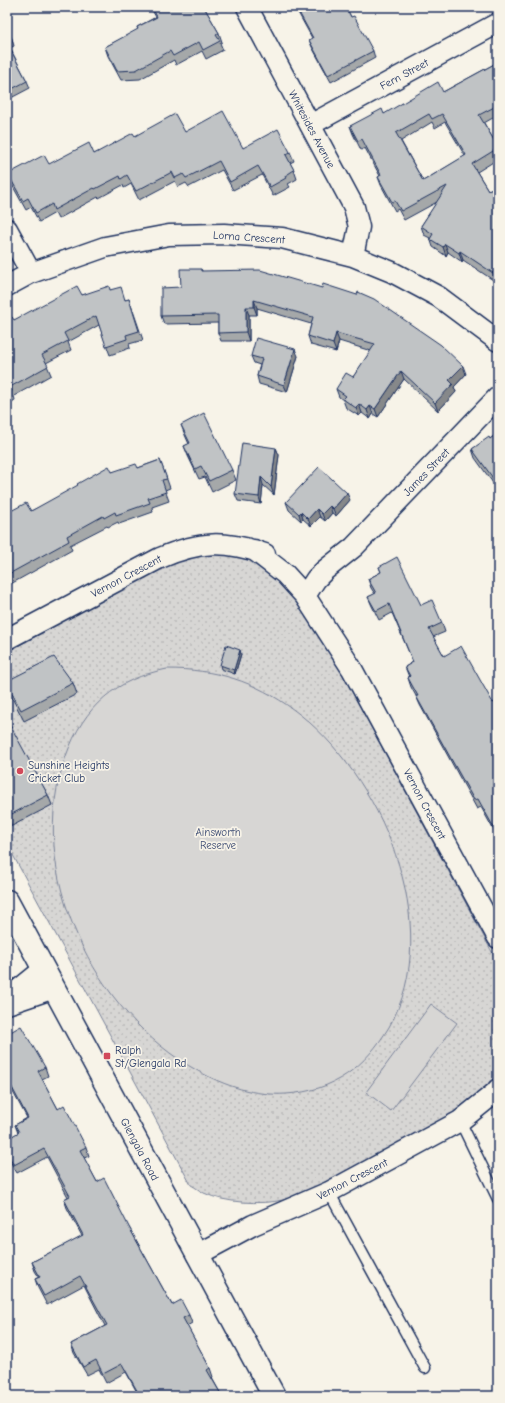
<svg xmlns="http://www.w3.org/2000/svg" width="505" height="1403" viewBox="0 0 505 1403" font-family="'Comic Neue',sans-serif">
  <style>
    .green { fill: url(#green-dots); stroke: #798299 }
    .pitch { fill: #d7d6d4; stroke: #798299 }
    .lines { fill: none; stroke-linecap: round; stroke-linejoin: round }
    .service-casing { stroke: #1b2f5e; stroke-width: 13 }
    .minor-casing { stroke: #1b2f5e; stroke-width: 23 }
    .tertiary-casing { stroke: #1b2f5e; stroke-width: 25 }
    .service { stroke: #f7f3e8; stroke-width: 10 }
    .minor { stroke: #f7f3e8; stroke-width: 20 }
    .tertiary { stroke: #f7f3e8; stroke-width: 22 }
    .wall { fill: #a5a8a9; stroke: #1b2f5e; fill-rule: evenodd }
    .shaded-wall { fill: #86888a; stroke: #1b2f5e }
    .building { fill: #c0c3c5; stroke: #1b2f5e; fill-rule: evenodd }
    .poi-dot { fill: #d1495b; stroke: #f7f3e8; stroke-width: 1.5 }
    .labels { text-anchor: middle; stroke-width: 3.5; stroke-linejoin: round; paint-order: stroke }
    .street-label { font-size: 11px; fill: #1b2f5e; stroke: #f7f3e8 }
    .poi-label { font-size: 11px; fill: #1b2f5e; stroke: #f7f3e8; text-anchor: start }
    .park-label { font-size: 11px; fill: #415076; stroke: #f7f3e8 }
  </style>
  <defs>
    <pattern id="green-dots" width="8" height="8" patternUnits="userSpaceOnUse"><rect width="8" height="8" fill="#d7d6d4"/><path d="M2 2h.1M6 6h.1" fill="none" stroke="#b8b8b8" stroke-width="1.8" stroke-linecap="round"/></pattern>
  </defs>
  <rect width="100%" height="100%" fill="#f7f3e8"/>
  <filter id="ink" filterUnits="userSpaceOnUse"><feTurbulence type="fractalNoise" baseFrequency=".025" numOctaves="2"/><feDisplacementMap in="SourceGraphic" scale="8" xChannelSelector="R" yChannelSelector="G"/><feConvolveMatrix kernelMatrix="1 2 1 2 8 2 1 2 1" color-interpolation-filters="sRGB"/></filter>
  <g filter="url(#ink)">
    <path class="green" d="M 216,554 C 236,556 256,560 273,571 C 283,579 298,598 307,608 L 498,963 L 498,1072 L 496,1076 L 484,1091 L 461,1110 L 314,1188 C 304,1193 294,1197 283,1200 C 261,1205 224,1203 204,1193 C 200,1191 195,1187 191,1185 L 7,844 L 7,652 L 159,569 C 179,560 194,555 216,554 Z"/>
    <path class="pitch" d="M 167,669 C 215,669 255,681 294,710 C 380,773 447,927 389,1027 C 365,1067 334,1091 286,1094 C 255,1096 225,1086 198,1071 C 95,1015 23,870 66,756 C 84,706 116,679 167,669 Z
      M 431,1004 L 457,1023 L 391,1111 L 366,1092 Z"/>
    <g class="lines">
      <g class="service-casing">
        <path id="service" d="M 460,1121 L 498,1199
          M 329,1192 L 425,1368"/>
      </g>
      <g class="minor-casing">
        <path id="minor" d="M 247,7 L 354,207 L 359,227 L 353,256
          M 310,125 L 498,23
          M 7,229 L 31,273
          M 7,286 L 31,273 L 105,247 L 169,235 L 224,234 L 282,238 L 353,256 L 392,272 L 439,297 L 498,341
          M 254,550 L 285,574 L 305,596 L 352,669 L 498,938
          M 305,596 L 316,579 L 325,570 L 354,547 L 498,397
          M 7,639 L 160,558 C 200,541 225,540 265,554
          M 7,999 L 44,969
          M 7,1004 L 54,988
          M 197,1255 L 253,1225 L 329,1192 L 460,1121 L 496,1092 L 498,1089"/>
      </g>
      <g class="tertiary-casing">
        <path id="tertiary" d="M 7,901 L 274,1396"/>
      </g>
      <use href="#service" class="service"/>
      <use href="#minor" class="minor"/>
      <use href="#tertiary" class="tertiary"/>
    </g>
    <path class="wall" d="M 150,7 L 204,7 L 219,33 L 222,42 L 220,43 L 223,50 L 206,59 L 202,51 L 176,65 L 174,60 L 140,79 L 121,80 L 108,56 L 105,47 L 138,30 L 137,27 L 156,17 Z
      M 295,7 L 346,7 L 351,17 L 373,51 L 375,58 L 331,82 L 312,47 L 309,40 L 312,38 Z
      M 426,7 L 435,7 L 428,10 Z
      M 7,30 L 12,39 L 14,46 L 10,48 L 27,81 L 30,88 L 11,98 L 9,94 L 7,95 Z
      M 498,62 L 498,115 L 484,123 L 498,147 L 498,159 L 477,172 L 488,190 L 498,186 L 498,278 L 496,282 L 463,260 L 462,262 L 448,252 L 446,256 L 433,247 L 430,238 L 424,235 L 421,226 L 437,202 L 404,220 L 398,209 L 395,211 L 381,185 L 378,177 L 380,176 L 365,148 L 361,150 L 353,134 L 350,126 L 384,114 L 443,92 ZM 432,122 L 435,128 L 445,122 L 465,156 L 423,181 L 401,141 Z
      M 185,132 L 243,148 L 290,152 L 294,161 L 290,163 L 294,170 L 297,179 L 288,184 L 290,187 L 273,196 L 262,175 L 233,190 L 222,170 L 189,187 L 186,183 L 178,187 L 175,181 L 139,200 L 131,184 L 124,188 L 123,185 L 99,198 L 98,197 L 58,219 L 55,213 L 39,222 L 31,207 L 26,210 L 11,183 L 8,174 L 94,154 L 135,136 Z
      M 201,269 L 202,271 L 466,374 L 454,387 L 456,392 L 438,411 L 404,379 L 378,417 L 373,414 L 370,419 L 362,413 L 359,416 L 346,408 L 343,400 L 339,397 L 336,389 L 353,377 L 371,351 L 339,341 L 336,352 L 311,345 L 308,336 L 311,324 L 257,308 L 257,315 L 249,315 L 249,341 L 221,341 L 218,333 L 218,323 L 164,324 L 161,316 L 181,287 Z
      M 111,290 L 126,300 L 129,299 L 143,340 L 129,344 L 130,348 L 110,355 L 99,325 L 68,342 L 71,350 L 46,363 L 51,375 L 14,396 L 15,400 L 7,405 L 7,319 L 14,320 L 82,295 Z
      M 251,356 L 298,356 L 287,392 L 259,384 L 257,376 L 260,365 L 254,363 Z
      M 181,425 L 232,470 L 236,480 L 212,492 L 205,477 L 199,479 L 188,456 L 184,446 L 189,444 L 185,435 Z
      M 498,433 L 498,490 L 475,458 L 472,449 L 490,439 Z
      M 276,448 L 279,455 L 274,495 L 263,485 L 261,504 L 238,501 L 235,494 Z
      M 160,460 L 170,488 L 165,490 L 169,501 L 152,507 L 153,512 L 119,524 L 118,522 L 108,527 L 107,526 L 70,545 L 72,550 L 7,586 L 7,513 L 31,511 L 112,472 L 138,468 Z
      M 350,500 L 336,516 L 332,513 L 325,521 L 320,517 L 311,526 L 303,519 L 301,521 L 289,510 L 286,502 Z
      M 379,567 L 442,623 L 445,632 L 433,637 L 444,656 L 493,703 L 498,700 L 498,838 L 481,807 L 477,809 L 420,705 L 416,696 L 411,687 L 408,678 L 409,677 L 405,667 L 413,662 L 392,613 L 379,620 L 372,606 L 368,597 L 375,594 L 371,588 L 368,579 L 381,572 Z
      M 241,654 L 235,674 L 221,669 L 220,665 Z
      M 7,681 L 73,683 L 77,694 L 24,721 L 9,692 L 7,685 Z
      M 7,724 L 48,795 L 52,805 L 12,826 L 7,818 Z
      M 7,1034 L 45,1067 L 48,1076 L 42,1079 L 58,1109 L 86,1147 L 89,1156 L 84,1158 L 97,1182 L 130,1229 L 172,1305 L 189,1315 L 192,1323 L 187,1326 L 210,1368 L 213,1377 L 212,1378 L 222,1396 L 139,1396 L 126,1372 L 106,1383 L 99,1369 L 87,1375 L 74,1353 L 71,1344 L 105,1326 L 84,1285 L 47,1305 L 38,1288 L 35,1279 L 39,1277 L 35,1271 L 32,1262 L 82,1236 L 67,1208 L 64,1199 L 68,1197 L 47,1157 L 17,1173 L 7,1156 L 7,1139 L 18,1133 L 15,1125 L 27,1118 L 7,1081 Z"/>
    <path class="shaded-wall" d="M 445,244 L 448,252 L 446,256 L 443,247 Z
      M 460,251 L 463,260 L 462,262 L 459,253 Z
      M 497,266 L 498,268 L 498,278 L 496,282 L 493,273 Z
      M 254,300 L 257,308 L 257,315 L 254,307 Z
      M 246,307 L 249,315 L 249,341 L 246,332 Z
      M 336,333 L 339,341 L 336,352 L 333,344 Z
      M 295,349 L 298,356 L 287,392 L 284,385 Z
      M 463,366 L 466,374 L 454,387 L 456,392 L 438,411 L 435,403 L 449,380 Z
      M 401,371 L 404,379 L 378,417 L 375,409 Z
      M 359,404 L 362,413 L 359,416 L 356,408 Z
      M 370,406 L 373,414 L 370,419 L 367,410 Z
      M 276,448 L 279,455 L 274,495 L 271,487 Z
      M 261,477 L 263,485 L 261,504 L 259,497 Z
      M 347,493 L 350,500 L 336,516 L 333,509 Z
      M 330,506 L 332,513 L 325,521 L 322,514 Z
      M 317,509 L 320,517 L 311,526 L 308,519 Z
      M 301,512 L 303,519 L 301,521 L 299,514 Z
      M 240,650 L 241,654 L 235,674 L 234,670 Z"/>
    <path class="building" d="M 152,7 L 204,7 L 219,33 L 216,35 L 220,41 L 203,50 L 199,42 L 173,56 L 170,51 L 136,70 L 117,71 L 105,47 L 138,29 L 137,27 L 157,17 Z
      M 296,7 L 346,7 L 351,17 L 354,16 L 373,51 L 328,75 L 309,40 L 313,38 Z
      M 7,30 L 12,39 L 7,41 Z
      M 7,43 L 27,81 L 8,91 L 7,89 Z
      M 498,62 L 498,105 L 479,115 L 498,147 L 498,148 L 472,164 L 488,190 L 498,186 L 498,267 L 497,266 L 493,273 L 460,251 L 459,253 L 445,244 L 443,247 L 430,239 L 433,234 L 421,226 L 447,186 L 401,211 L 395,201 L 392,202 L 378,177 L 381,175 L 362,139 L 358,141 L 350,126 L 382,109 L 384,114 L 438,82 L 443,92 ZM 429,114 L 432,119 L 442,114 L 466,155 L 423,181 L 396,133 Z
      M 223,111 L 243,148 L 278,129 L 290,152 L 286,155 L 294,170 L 285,176 L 286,178 L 270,187 L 258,166 L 230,182 L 219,161 L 186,178 L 183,174 L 175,178 L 172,172 L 136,191 L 127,175 L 121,179 L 120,176 L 95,189 L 94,188 L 54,210 L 52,204 L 36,213 L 28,198 L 23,201 L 8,174 L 44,155 L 49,164 L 89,143 L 94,154 L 133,133 L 135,136 L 175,114 L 185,132 Z
      M 180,269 L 201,269 L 201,271 L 260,270 L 322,288 L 323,284 L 357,295 L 358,292 L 374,299 L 441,345 L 463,366 L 449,380 L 453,384 L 435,403 L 401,371 L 375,409 L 370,406 L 367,410 L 359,404 L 356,408 L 343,399 L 346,396 L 336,389 L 346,373 L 353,377 L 375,344 L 336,333 L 333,344 L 308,336 L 313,317 L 254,300 L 254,307 L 246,307 L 246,332 L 218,333 L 218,315 L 161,316 L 161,288 L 181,287 Z
      M 77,286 L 82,295 L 109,286 L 110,290 L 121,287 L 125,300 L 129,299 L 139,331 L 126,335 L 127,339 L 106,346 L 96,316 L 64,333 L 68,341 L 42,355 L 48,366 L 10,387 L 12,391 L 7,394 L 7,319 L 12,317 L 14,320 Z
      M 256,338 L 295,349 L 284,385 L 257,376 L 262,359 L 251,356 Z
      M 204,413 L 232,470 L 209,481 L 201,466 L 195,469 L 184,446 L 190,443 L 181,425 Z
      M 498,433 L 498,485 L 472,449 L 489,437 L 490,439 Z
      M 242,443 L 276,448 L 271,487 L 261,477 L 259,497 L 235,494 Z
      M 160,460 L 167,479 L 162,480 L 166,492 L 148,498 L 150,503 L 116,515 L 115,512 L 104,518 L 103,516 L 67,536 L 69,541 L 7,575 L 7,513 L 26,503 L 31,511 L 78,485 L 77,484 L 109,466 L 112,472 L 136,464 L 138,468 Z
      M 319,467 L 347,493 L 333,509 L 330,506 L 322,514 L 317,509 L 308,519 L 301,512 L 299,514 L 286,502 Z
      M 397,557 L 421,605 L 432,600 L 442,623 L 429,629 L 444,656 L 461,646 L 493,703 L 498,700 L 498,835 L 478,799 L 474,800 L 416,696 L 418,696 L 408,678 L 410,676 L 405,667 L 413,662 L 389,604 L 376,611 L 368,597 L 376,593 L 368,579 L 381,572 L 379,567 Z
      M 226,645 L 240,650 L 234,670 L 220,665 Z
      M 54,657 L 73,683 L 21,710 L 7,684 L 7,681 Z
      M 9,723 L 48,795 L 8,816 L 7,814 L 7,724 Z
      M 21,1026 L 45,1067 L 38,1071 L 58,1109 L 64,1105 L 86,1147 L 80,1150 L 97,1182 L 104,1178 L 130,1229 L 172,1305 L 181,1300 L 189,1315 L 183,1318 L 210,1368 L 207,1370 L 222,1396 L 140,1396 L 122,1364 L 103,1374 L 96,1360 L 83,1367 L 71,1344 L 107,1325 L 80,1276 L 44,1296 L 35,1279 L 40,1277 L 32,1262 L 83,1235 L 64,1199 L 70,1196 L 44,1149 L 14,1165 L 7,1153 L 7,1139 L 19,1132 L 15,1125 L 28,1118 L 7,1078 L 7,1034 Z"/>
  </g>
  <g class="poi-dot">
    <circle cx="20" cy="771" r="4"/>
    <rect x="103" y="1052" width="8" height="8" rx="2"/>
  </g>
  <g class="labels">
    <g class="street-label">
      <text transform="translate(404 74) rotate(-28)" y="4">Fern Street</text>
      <text transform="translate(312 129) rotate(62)" y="4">Whitesides Avenue</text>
      <text transform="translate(249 237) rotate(4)" y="4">Lorna Crescent</text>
      <text transform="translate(426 472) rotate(-46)" y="4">James Street</text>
      <text transform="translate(126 576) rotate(-28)" y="4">Vernon Crescent</text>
      <text transform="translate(425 804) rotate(62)" y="4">Vernon Crescent</text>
      <text transform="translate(140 1149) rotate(62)" y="4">Glengala Road</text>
      <text transform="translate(352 1179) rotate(-27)" y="4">Vernon Crescent</text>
    </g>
    <g class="poi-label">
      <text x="28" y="769">Sunshine Heights<tspan x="28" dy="13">Cricket Club</tspan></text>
      <text x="115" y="1054">Ralph<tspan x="115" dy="13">St/Glengala Rd</tspan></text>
    </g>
    <g class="park-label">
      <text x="218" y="836">Ainsworth<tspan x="218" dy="13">Reserve</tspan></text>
    </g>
  </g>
  <rect width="505" height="1403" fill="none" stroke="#f7f3e8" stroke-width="24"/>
  <rect x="12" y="12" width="481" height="1379" fill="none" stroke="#1b2f5e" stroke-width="1.5" filter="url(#ink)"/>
</svg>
